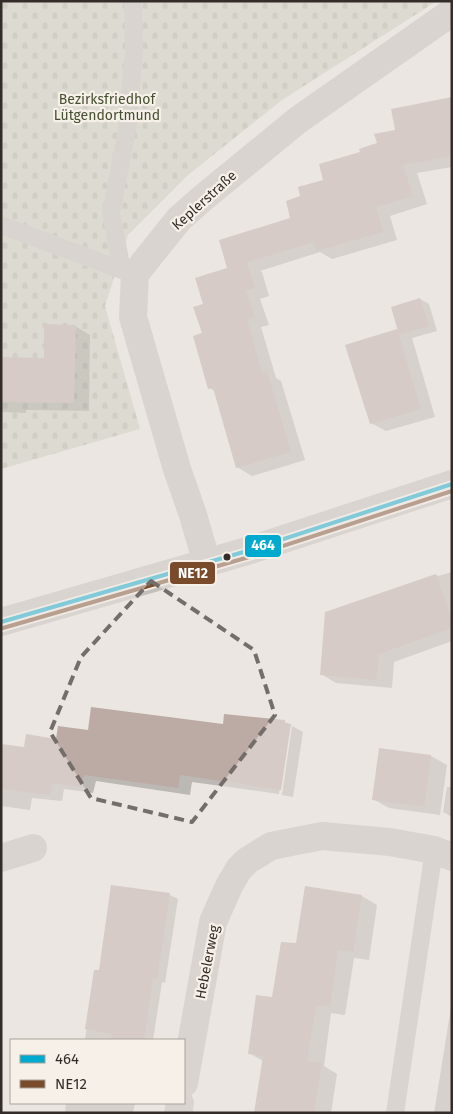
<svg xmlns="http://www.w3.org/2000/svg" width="453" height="1114" viewBox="0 0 453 1114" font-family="'Fira Sans',sans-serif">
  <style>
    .cemetery { fill: url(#cemetery-stones) }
    .shadow { fill: #0003 }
    .building { fill: #bcaba5 }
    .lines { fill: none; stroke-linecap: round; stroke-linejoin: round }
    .service { stroke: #c4bfbb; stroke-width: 18 }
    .minor { stroke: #c4bfbb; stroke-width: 28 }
    .tertiary { stroke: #c4bfbb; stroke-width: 28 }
    .bus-1-casing { stroke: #f7f0e9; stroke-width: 8 }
    .bus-2-casing { stroke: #f7f0e9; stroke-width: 8 }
    .bus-1 { stroke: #00a9ce; stroke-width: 4 }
    .bus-2 { stroke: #7a4b2a; stroke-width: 4 }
    .marked { fill: none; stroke: #746d69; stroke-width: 4; stroke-dasharray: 10 6; stroke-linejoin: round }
    .bus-dot { fill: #342c29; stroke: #f7f0e9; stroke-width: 2 }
    .labels { text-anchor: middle; stroke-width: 4.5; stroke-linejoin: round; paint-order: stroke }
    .park-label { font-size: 14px; fill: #455030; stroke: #f7f0e9 }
    .street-label { font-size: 14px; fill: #342c29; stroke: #f7f0e9 }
    .line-badge { stroke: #f7f0e9; stroke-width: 2 }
    .badge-label { font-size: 14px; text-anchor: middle; font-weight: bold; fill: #fff }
  </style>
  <defs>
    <pattern id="cemetery-stones" width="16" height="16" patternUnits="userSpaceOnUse" patternTransform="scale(1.25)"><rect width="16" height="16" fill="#cdcfbd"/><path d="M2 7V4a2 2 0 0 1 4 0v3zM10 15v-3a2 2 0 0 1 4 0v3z" fill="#b1b2a2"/></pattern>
  </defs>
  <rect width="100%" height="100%" fill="#ebe6e1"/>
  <path class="cemetery" d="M 1,1 L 437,1 L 282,100 L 187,176 L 128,235 L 105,306 L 140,429 L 1,469 Z"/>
  <path class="shadow" d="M 452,98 L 452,167 L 417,173 L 427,204 L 390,216 L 397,240 L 332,259 L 320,252 L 260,271 L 262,272 L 269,296 L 260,299 L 269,325 L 261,327 L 276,378 L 281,381 L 305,460 L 252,476 L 237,467 L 215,391 L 209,388 L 203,334 L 205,305 L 229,269 L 291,219 L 302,197 L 361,153 Z
    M 420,299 L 429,304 L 437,331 L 412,338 L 435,417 L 386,431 L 371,423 L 397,330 L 400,331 Z
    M 75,326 L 90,335 L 89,411 L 26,410 L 26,413 L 1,412 L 1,359 L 45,359 Z
    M 452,572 L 452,641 L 394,662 L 392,688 L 336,683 L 321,674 L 436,575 L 438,576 Z
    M 285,722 L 292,726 L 290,726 L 279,794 L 192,782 L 190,795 L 96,781 L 93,793 L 64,789 L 62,801 L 32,798 L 30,810 L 1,806 L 1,745 L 25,748 L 89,731 Z
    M 292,726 L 303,732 L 293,797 L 282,795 Z
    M 431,756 L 447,765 L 440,815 L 389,808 L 373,799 Z
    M 447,787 L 452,787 L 452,817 L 443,812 Z
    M 170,895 L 178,899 L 165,983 L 162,982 L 153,1040 L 85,1040 L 95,971 L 100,972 Z
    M 362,896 L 377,905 L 369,960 L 354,958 L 345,1015 L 331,1013 L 324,1066 L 337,1074 L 331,1113 L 256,1113 L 263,1061 L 249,1053 L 297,945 Z
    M 452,1001 L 452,1113 L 434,1113 Z
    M 66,1103 L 135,1103 L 133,1113 L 65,1113 Z"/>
  <path class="building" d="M 452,97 L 452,156 L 403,165 L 413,196 L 376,207 L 383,232 L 316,251 L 314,242 L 235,266 L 247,262 L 255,288 L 246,291 L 255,317 L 247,319 L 262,373 L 267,371 L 291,452 L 236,468 L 213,388 L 208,389 L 193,336 L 202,333 L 193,307 L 203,304 L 195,278 L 227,268 L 219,240 L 290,218 L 286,201 L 300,196 L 298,187 L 323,180 L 319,164 L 360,152 L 359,149 L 377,143 L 374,134 L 395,130 L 391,109 Z
    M 420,298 L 429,326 L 399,335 L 391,307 Z
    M 44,324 L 76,325 L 74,403 L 1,402 L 1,357 L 44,358 Z
    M 397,329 L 421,409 L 370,424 L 345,345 Z
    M 436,574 L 452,620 L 452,628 L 379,654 L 376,680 L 320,675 L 325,612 Z
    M 91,707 L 223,724 L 224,714 L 285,720 L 285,723 L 291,724 L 281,790 L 180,775 L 178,788 L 84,775 L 81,787 L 52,783 L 50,795 L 1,789 L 1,744 L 24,747 L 26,734 L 56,739 L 58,726 L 88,730 Z
    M 379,748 L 431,755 L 424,807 L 372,800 Z
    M 111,885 L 170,893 L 157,979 L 153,978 L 144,1040 L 111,1040 L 112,1034 L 85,1029 L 94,970 L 99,970 Z
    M 305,886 L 362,895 L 353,952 L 338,950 L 330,1007 L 316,1005 L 307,1061 L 322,1063 L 314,1113 L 254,1113 L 263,1056 L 248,1054 L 256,995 L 272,997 L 281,942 L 296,943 Z"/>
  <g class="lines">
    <path class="service" d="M 1,225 L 122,270
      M 122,270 L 111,213 L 127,130 L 134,52 L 133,1
      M 395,1113 L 434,850"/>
    <path class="minor" d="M 207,563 L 193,515 L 177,469 L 133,317 L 135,274 L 179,219 L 204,197 L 298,120 L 452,12
      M 1,858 L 33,848
      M 184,1083 L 213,922 L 229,886 L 239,869 L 247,861 L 271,846 L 322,836 L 390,842 L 434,850 L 452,857
      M 178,1113 L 180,1103"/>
    <path class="tertiary" d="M 1,622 L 247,551 L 452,484"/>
    <g class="bus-1-casing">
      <path id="bus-1" d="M 1,622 L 247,551 L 452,484"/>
    </g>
    <g class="bus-2-casing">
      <path id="bus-2" d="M 3,628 L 249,557 L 452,491"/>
    </g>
    <use href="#bus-1" class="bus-1"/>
    <use href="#bus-2" class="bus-2"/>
  </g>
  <path d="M0 0H453V1114H0ZM 151,581 L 254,650 L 275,715 L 192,822 L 91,798 L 50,732 L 81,657 Z" fill="#ebe6e1" fill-opacity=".55" fill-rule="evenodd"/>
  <path class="marked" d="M 151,581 L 254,650 L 275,715 L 192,822 L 91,798 L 50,732 L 81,657 Z"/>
  <circle class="bus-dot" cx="227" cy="557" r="4.5"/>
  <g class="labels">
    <g class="park-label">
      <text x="107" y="104">Bezirksfriedhof<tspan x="107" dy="16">Lütgendortmund</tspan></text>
    </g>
    <g class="street-label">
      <text transform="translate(204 200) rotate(-42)" y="5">Keplerstraße</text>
      <text transform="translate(207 962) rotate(-79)" y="5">Hebelerweg</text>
    </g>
  </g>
  <g class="line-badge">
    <rect x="244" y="534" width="38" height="24" rx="5" fill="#00a9ce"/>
    <rect x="169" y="561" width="47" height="24" rx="5" fill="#7a4b2a"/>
  </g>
  <g class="badge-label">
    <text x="263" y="550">464</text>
    <text x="193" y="578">NE12</text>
  </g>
  <rect width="453" height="1114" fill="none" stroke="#342c29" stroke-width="5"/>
  <rect x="10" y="1039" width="175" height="65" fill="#f7f0e9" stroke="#a9a29c"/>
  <rect x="20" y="1055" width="25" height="8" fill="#00a9ce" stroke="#a9a29c"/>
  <text x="55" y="1064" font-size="15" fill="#342c29">464</text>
  <rect x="20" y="1080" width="25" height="8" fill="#7a4b2a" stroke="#a9a29c"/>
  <text x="55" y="1089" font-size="15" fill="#342c29">NE12</text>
</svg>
